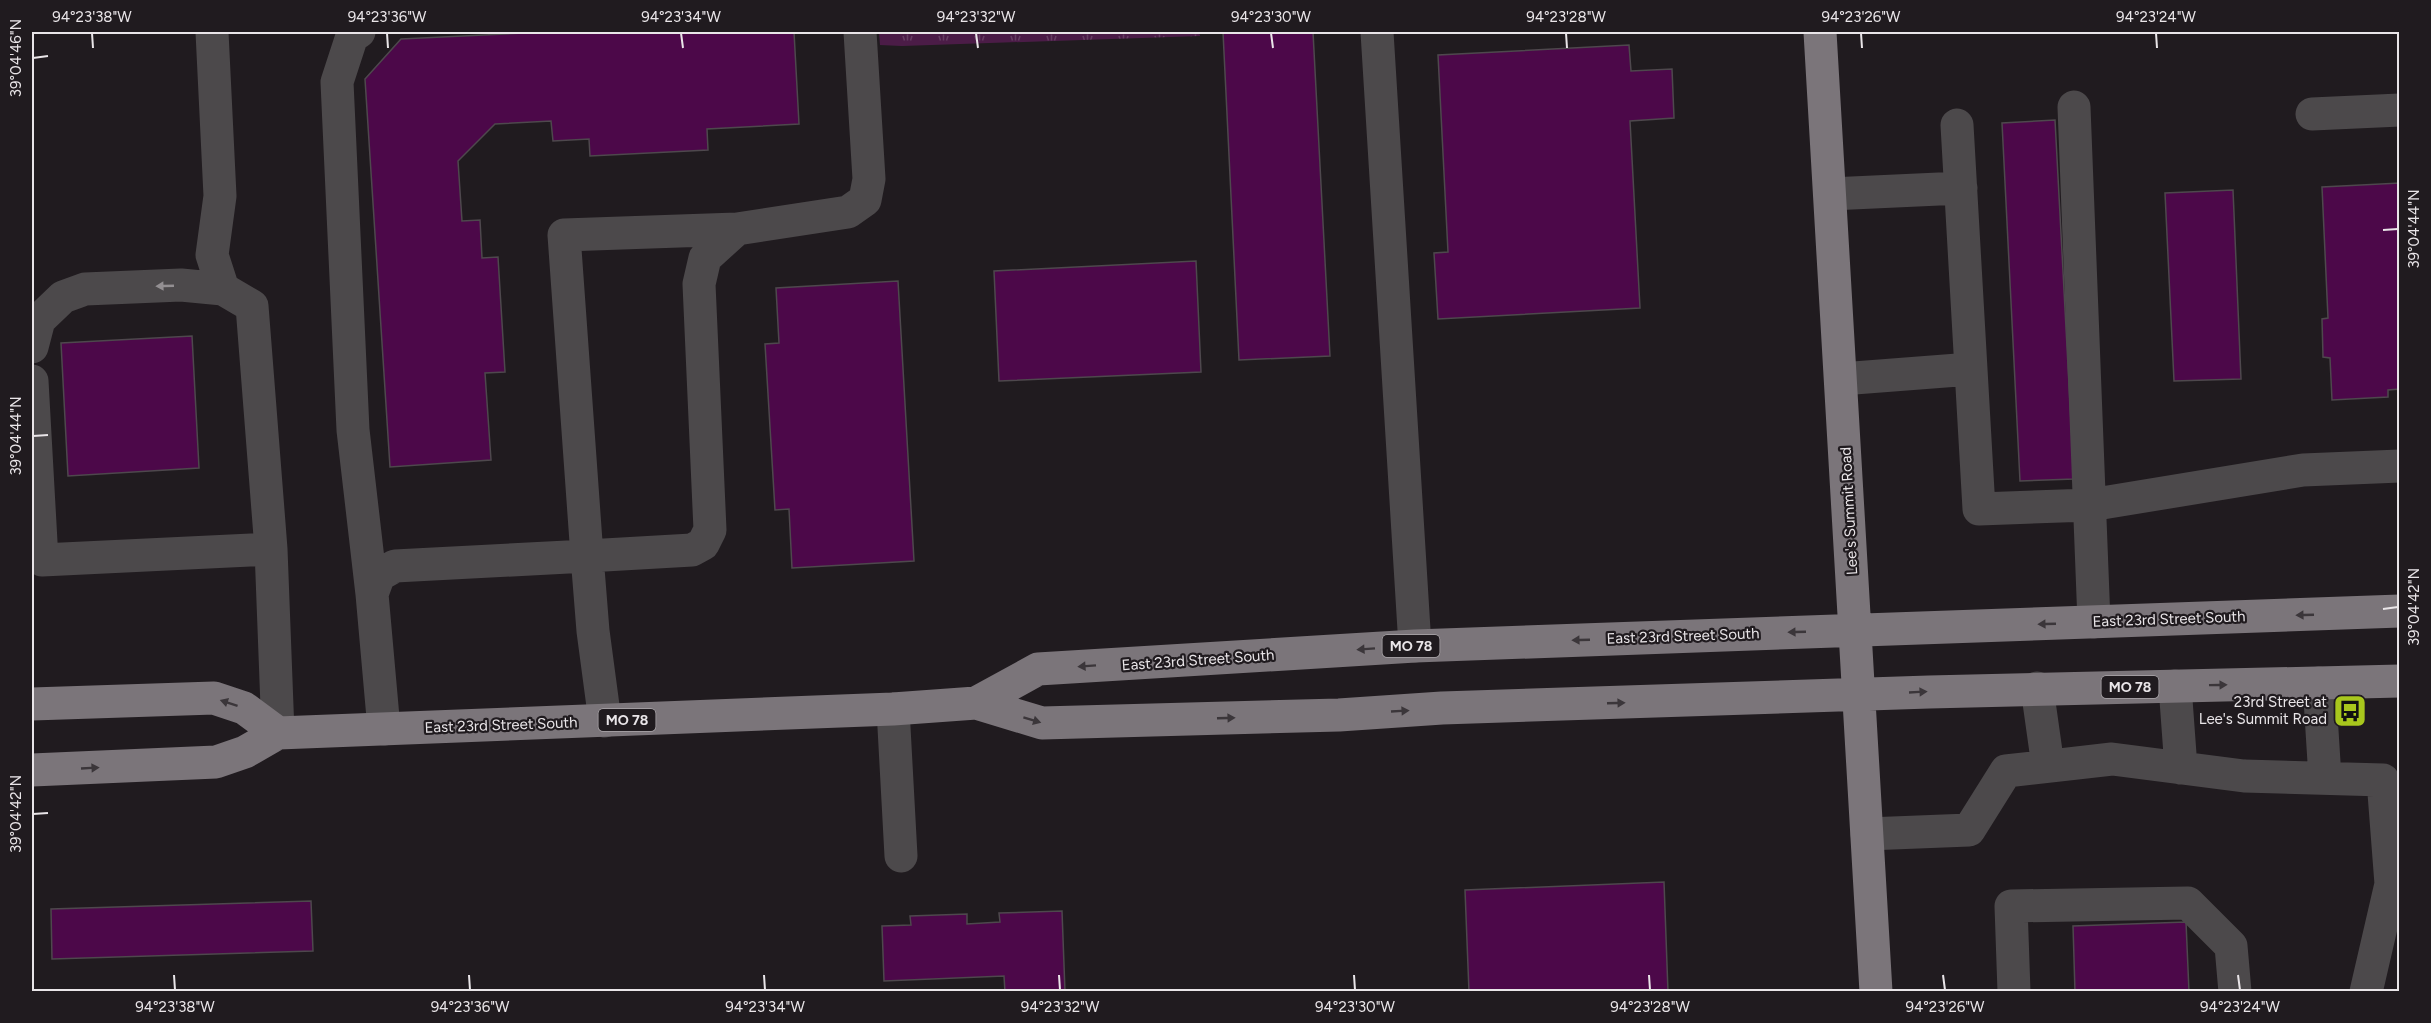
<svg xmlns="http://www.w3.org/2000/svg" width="2431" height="1023" viewBox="0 0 2431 1023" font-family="Figtree,sans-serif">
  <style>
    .grass { fill: url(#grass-tufts) }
    .building { fill: #4c0849; stroke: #4e484d; stroke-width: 1.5 }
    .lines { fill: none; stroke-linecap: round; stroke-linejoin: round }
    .minor { stroke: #4c494b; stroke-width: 33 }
    .major { stroke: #7b757a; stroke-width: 33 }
    .oneway { fill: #938f92 }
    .oneway2 { fill: #3b363a }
    .ticks { fill: none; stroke: #e9e5e8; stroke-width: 2 }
    .labels { text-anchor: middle; stroke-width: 4.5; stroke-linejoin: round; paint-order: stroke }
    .shield { fill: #201b1f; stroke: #ada8ac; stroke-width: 1.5 }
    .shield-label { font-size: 14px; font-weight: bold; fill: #e9e5e8 }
    .street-label { font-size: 15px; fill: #e9e5e8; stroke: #201b1f }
    .poi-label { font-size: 15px; fill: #e9e5e8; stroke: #201b1f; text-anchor: end }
    .neatline { fill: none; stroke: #e9e5e8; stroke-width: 2 }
    .ticks-label { font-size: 15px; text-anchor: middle; fill: #e9e5e8 }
  </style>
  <defs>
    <pattern id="grass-tufts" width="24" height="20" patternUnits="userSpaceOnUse" patternTransform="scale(1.5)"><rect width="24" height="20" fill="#4b1c47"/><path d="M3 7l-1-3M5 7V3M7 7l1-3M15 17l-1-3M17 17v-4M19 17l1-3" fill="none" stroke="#653d62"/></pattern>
  </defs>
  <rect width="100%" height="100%" fill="#201b1f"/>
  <path class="grass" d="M 879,32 L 1199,32 L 1200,36 L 902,46 L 880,45 Z"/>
  <path class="building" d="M 546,32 L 794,32 L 799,124 L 707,129 L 708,150 L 590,156 L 589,139 L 553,141 L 551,121 L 495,124 L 458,161 L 462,221 L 480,220 L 482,258 L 498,257 L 505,372 L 485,373 L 491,460 L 390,467 L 365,79 L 401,39 Z
    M 1223,32 L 1313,32 L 1330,356 L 1239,360 Z
    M 1629,45 L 1631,71 L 1672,69 L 1674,118 L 1630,121 L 1640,308 L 1438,319 L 1434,253 L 1448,252 L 1438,55 Z
    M 2055,120 L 2074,479 L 2020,481 L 2002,123 Z
    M 2400,183 L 2400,389 L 2388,390 L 2388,397 L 2332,400 L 2330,358 L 2323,357 L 2322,319 L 2328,318 L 2322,187 Z
    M 2233,190 L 2241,379 L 2174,381 L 2165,193 Z
    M 1196,261 L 1201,372 L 999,381 L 994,271 Z
    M 898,281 L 914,561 L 792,568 L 789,509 L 775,510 L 765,344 L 779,343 L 776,288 Z
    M 192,336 L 199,468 L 68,476 L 61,343 Z
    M 1664,882 L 1668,992 L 1469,992 L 1465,890 Z
    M 311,901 L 313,951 L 52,959 L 51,909 Z
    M 1062,911 L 1065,992 L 1005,992 L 1004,976 L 884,981 L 882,926 L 911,925 L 910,916 L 967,914 L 967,924 L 1000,922 L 999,913 Z
    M 2186,922 L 2189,992 L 2075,992 L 2073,926 Z"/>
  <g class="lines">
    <path class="minor" d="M 212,32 L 220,196 L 212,255 L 223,289 L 252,306 L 271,549
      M 359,32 L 352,36 L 337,82 L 353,430 L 372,594
      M 1377,32 L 1415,646
      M 2074,107 L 2094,622
      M 2312,114 L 2400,110
      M 1957,125 L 1979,509 L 2090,505 L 2303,470 L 2400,466
      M 1830,194 L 1961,188
      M 32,347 L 39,320 L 63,297 L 85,289 L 181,285 L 223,289
      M 1841,379 L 1971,369
      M 32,381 L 42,560 L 271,549 L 278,733
      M 2319,683 L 2325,778
      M 2175,686 L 2181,768
      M 2037,688 L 2048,766
      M 893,709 L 901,856
      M 605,721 L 593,631 L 587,556 L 692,550 L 703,544 L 710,530 L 699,284 L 705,258 L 737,229 L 848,212 L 865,200 L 869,179 L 860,32
      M 384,729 L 372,594 L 379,575 L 395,566 L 587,556 L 564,235 L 737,229
      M 1867,834 L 1969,830 L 2006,771 L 2112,759 L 2244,776 L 2383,780 L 2391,884 L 2366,992
      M 2014,992 L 2011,906 L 2188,903 L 2231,946 L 2235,992"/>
    <path class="major" d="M 1820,32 L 1876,992
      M 976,703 L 1038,669 L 1415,646 L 2400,611
      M 32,704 L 214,698 L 244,708 L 278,733
      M 32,770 L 216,762 L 245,752 L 278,733 L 893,709 L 976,703 L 1042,723 L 1339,715 L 1442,708 L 1929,692 L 2400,681"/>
  </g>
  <defs><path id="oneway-solid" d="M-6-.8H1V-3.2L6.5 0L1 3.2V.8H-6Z" transform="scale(1.5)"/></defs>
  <use class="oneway" href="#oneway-solid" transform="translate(165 286) rotate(178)"/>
  <g class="oneway2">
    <use href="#oneway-solid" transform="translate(2305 615) rotate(178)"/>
    <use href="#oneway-solid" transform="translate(2047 624) rotate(178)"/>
    <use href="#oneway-solid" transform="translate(1797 632) rotate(178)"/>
    <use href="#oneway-solid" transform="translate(1581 640) rotate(178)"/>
    <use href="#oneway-solid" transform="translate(1366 649) rotate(176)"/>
    <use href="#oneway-solid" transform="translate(1087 666) rotate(176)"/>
    <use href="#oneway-solid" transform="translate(2218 685) rotate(-1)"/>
    <use href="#oneway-solid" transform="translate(1918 692) rotate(-3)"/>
    <use href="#oneway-solid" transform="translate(229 703) rotate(-162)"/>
    <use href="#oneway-solid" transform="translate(1616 703) rotate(-2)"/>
    <use href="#oneway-solid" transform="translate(1400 711) rotate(-3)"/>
    <use href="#oneway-solid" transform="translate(1226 718) rotate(-2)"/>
    <use href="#oneway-solid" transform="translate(1032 720) rotate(17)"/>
    <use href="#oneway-solid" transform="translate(90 768) rotate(-3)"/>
  </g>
  <path class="ticks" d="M 92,33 L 93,48M 387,33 L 388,48M 681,33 L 683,48M 976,33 L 978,48M 1271,33 L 1273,48M 1566,33 L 1567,48M 1861,33 L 1862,48M 2156,33 L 2157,48M 33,58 L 48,56M 2383,230 L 2398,229M 33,436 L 48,435M 2383,609 L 2398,607M 33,814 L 48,813M 174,975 L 175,990M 469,975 L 470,990M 764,975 L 765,990M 1059,975 L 1060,990M 1354,975 L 1355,990M 1649,975 L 1650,990M 1943,975 L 1945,990M 2238,975 L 2240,990"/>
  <defs>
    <g id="bus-square" transform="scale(1.725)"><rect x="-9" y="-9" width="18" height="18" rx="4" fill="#a8c71d" stroke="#201b1f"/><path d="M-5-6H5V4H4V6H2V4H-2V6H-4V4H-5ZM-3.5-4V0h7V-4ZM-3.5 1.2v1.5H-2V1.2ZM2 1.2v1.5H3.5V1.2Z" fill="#111"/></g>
  </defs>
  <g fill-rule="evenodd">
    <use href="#bus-square" x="2350" y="711"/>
  </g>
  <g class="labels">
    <g class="shield">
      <rect x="1382.5" y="635" width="57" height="22" rx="4.5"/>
      <rect x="2101.5" y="676" width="57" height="22" rx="4.5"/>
      <rect x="598.5" y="709" width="57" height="22" rx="4.5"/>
    </g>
    <g class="shield-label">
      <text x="1411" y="651">MO 78</text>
      <text x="2130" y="692">MO 78</text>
      <text x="627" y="725">MO 78</text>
    </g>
    <g class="street-label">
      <text transform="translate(1849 511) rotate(-93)" y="5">Lee's Summit Road</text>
      <text transform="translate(2169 619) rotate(-2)" y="5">East 23rd Street South</text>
      <text transform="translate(1683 636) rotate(-2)" y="5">East 23rd Street South</text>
      <text transform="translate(1198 660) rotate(-4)" y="5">East 23rd Street South</text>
      <text transform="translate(501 725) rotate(-2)" y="5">East 23rd Street South</text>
    </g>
    <g class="poi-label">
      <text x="2327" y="707">23rd Street at<tspan x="2327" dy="17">Lee's Summit Road</tspan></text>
    </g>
  </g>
  <rect width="2431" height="1023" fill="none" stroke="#201b1f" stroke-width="66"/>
  <rect x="33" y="33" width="2365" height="957" class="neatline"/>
  <g class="ticks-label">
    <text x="92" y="22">94°23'38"W</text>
    <text x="387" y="22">94°23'36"W</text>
    <text x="681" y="22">94°23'34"W</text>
    <text x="976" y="22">94°23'32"W</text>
    <text x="1271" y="22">94°23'30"W</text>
    <text x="1566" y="22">94°23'28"W</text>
    <text x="1861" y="22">94°23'26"W</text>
    <text x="2156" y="22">94°23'24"W</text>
    <text transform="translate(16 58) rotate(-90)" y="5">39°04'46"N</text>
    <text transform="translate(2414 229) rotate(-90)" y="5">39°04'44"N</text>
    <text transform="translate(16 436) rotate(-90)" y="5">39°04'44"N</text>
    <text transform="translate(2414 607) rotate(-90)" y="5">39°04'42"N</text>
    <text transform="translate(16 814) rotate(-90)" y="5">39°04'42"N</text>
    <text x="175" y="1012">94°23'38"W</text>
    <text x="470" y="1012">94°23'36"W</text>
    <text x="765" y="1012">94°23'34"W</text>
    <text x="1060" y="1012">94°23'32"W</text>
    <text x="1355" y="1012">94°23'30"W</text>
    <text x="1650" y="1012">94°23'28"W</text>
    <text x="1945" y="1012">94°23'26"W</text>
    <text x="2240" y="1012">94°23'24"W</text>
  </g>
</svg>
